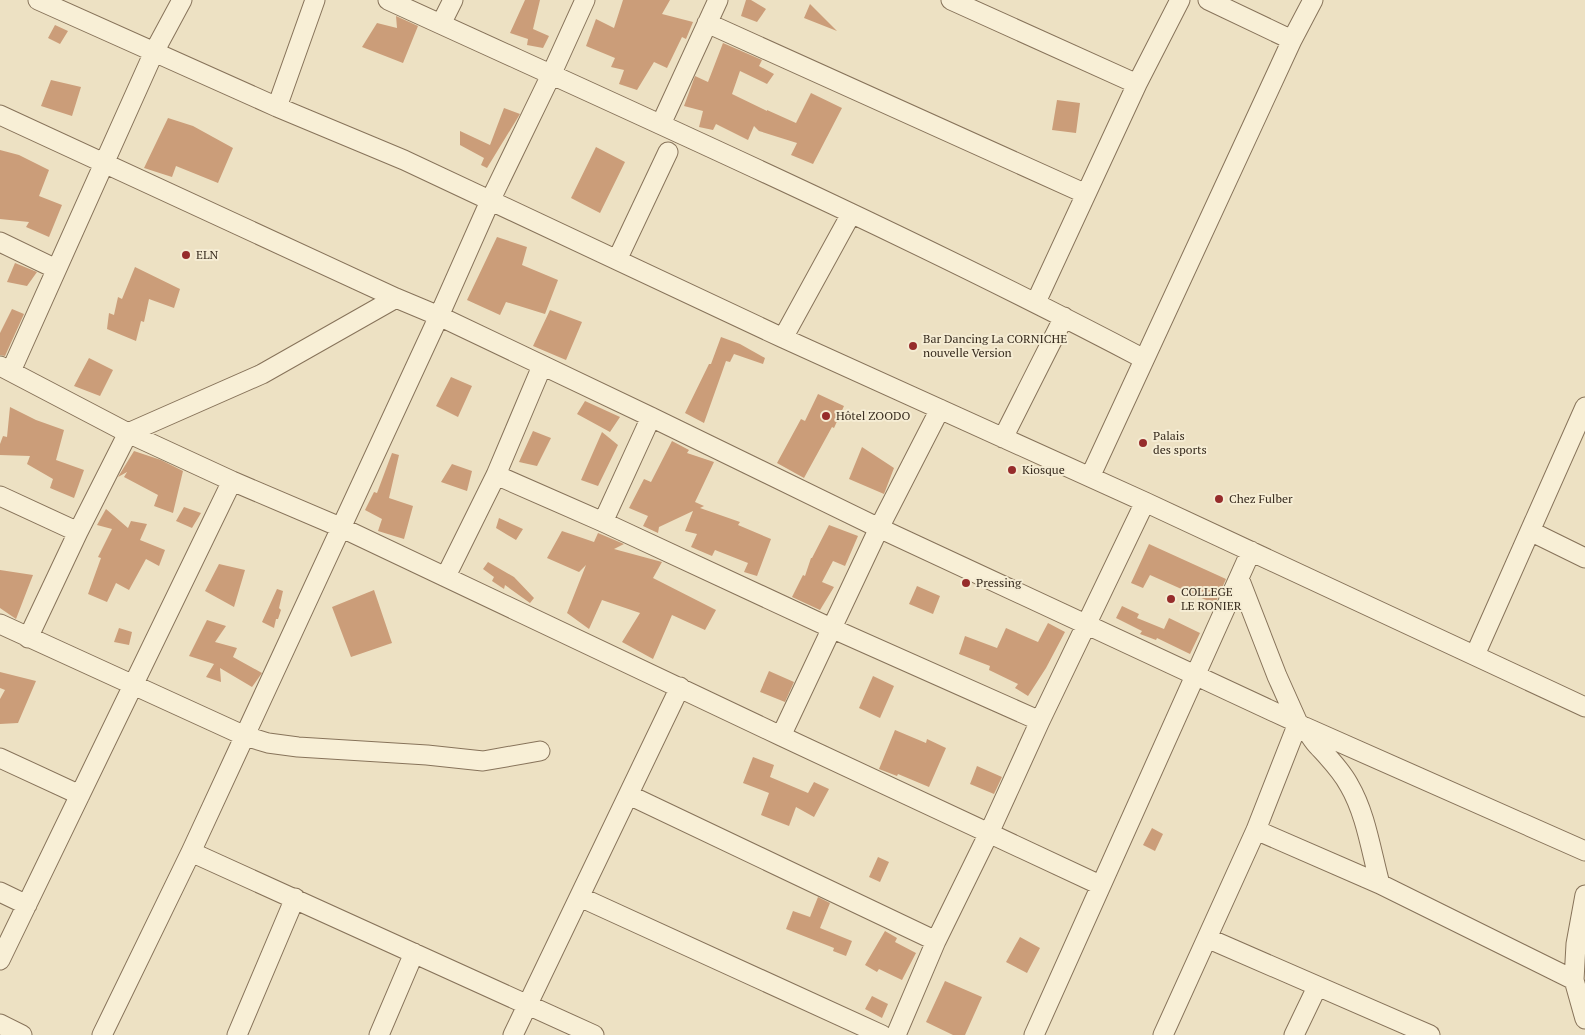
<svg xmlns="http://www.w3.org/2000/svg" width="1585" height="1035" viewBox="0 0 1585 1035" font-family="'PT Serif',serif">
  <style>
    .building { fill: #cb9d79 }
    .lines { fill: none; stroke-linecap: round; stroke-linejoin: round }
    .minor-casing { stroke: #87735a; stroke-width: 21 }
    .minor { stroke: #f8efd6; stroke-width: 19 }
    .poi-dot { fill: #962c2b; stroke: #f5ecd3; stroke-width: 2 }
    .labels { text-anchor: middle; stroke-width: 4; stroke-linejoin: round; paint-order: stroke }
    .poi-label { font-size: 12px; fill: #372b1e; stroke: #f5ecd3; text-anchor: start }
  </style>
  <rect width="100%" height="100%" fill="#ede1c3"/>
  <path class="building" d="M 525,0 L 540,0 L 533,29 L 549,36 L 543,48 L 527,45 L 528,39 L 510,33 Z
    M 623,0 L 670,0 L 662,14 L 693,22 L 686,39 L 682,37 L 667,68 L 654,62 L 637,90 L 619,84 L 624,70 L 611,67 L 615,58 L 586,46 L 596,19 L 614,28 Z
    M 746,0 L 751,0 L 766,9 L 757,22 L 741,16 Z
    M 810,4 L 837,31 L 804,18 Z
    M 396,16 L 418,26 L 403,63 L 362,47 L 377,23 L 397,28 Z
    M 55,25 L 68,31 L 60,44 L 48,38 Z
    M 723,43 L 762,60 L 759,66 L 774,74 L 767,84 L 740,71 L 732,94 L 767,111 L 767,110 L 796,123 L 811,93 L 842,108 L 813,164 L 791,155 L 797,143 L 759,131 L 754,126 L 748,140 L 716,124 L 713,130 L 699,127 L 703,111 L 684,106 L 695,76 L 708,82 Z
    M 51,80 L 81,87 L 72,116 L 41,106 Z
    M 1057,100 L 1080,103 L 1076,133 L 1052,130 Z
    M 504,108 L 520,114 L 487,168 L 481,165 L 484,158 L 460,145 L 460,131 L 490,145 Z
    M 168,118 L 193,126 L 233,148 L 218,183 L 176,166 L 172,177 L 144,168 Z
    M 596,147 L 625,162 L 600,213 L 571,198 Z
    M 0,150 L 19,155 L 49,170 L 39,196 L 62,205 L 49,237 L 26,227 L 29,222 L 0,219 Z
    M 497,237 L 527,247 L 522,265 L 558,280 L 545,314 L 506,302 L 500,315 L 467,300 Z
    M 15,263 L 37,272 L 27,286 L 7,282 Z
    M 135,267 L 180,289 L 174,308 L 149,299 L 144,322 L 141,321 L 136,341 L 107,329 L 109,313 L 114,315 L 118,297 L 122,299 Z
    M 12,309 L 24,314 L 5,356 L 0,355 L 0,333 Z
    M 550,310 L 582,322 L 566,360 L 533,346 Z
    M 721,337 L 740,344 L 765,358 L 763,364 L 734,354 L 730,362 L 726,361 L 704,423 L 685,413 L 709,364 L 711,364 Z
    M 89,358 L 113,370 L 100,396 L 74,386 Z
    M 451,377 L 472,386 L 458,417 L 436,406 Z
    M 818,394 L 844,406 L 834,428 L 832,427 L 804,478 L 777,463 L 801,419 L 805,421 Z
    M 585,401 L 620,417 L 610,432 L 577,414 Z
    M 10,407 L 36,420 L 64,430 L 56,460 L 84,470 L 74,498 L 50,488 L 53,479 L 27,464 L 30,456 L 0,455 L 0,444 L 3,436 L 7,437 Z
    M 533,431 L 551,438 L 537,466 L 519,462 Z
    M 602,432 L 618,445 L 598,486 L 581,480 Z
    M 672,441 L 689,450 L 687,453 L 714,462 L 695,502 L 704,506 L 700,508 L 740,522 L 738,525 L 771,539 L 757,576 L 744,572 L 748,563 L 715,550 L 712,556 L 691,547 L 697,534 L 685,531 L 693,511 L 659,527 L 658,533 L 643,526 L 648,516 L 629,508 L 644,479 L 651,482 Z
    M 862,447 L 894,468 L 884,494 L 849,479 Z
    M 134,451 L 161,460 L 183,471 L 173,513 L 154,506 L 158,495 L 124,477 L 127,472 L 118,477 Z
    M 392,453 L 399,455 L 389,498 L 413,506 L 404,539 L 378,531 L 382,519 L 365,510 L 374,492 L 377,493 Z
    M 452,464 L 472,471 L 467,491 L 441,482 Z
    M 184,507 L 201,513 L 192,528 L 176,521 Z
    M 106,509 L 128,528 L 131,521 L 147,524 L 140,540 L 165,550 L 159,566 L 146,559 L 129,590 L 116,583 L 107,602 L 88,594 L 101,558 L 98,557 L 112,529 L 97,525 Z
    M 499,518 L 523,529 L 516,540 L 496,528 Z
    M 829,525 L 858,536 L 845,566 L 833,561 L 822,582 L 834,587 L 820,610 L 792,597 L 803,575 L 805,576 L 811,558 L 812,558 Z
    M 562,531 L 594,542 L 598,533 L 624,544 L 614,549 L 662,562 L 653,578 L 716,610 L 705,630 L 672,615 L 653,659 L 622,642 L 640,613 L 602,600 L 589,629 L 567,613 L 586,565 L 579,572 L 547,558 Z
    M 1149,544 L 1226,579 L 1215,604 L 1150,575 L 1143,588 L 1131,583 Z
    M 488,562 L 514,577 L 534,598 L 530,603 L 505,585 L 504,589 L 492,581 L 494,577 L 483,569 Z
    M 219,564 L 245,570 L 234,607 L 205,591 Z
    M 0,570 L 33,575 L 16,619 L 0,608 Z
    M 917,586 L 940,596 L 933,614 L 909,604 Z
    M 277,589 L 283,591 L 279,608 L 281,610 L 278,619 L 276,619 L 274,628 L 262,622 Z
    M 374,590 L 392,643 L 351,657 L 332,607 Z
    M 1122,606 L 1139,614 L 1137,618 L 1164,629 L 1169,618 L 1200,633 L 1190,654 L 1157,638 L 1156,640 L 1140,634 L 1142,631 L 1116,618 Z
    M 207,620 L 226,626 L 215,642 L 237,648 L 233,657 L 262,673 L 252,687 L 220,668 L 221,682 L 206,677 L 214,664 L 189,656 Z
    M 1048,623 L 1065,632 L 1046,668 L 1028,696 L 1015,688 L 1018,684 L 989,670 L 990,666 L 959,654 L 965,636 L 997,648 L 1006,628 L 1038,642 Z
    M 119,628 L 132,632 L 129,645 L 114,642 Z
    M 769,671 L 794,682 L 785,702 L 760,692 Z
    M 0,672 L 36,681 L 18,723 L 0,724 L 0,699 L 5,690 L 0,688 Z
    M 873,676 L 894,686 L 880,718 L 859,708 Z
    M 895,730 L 926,743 L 927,739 L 946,748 L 929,787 L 898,774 L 897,776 L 879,769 Z
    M 753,757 L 774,765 L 770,777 L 808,793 L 814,782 L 829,789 L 814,817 L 796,807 L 789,826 L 761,815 L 769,793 L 743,783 Z
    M 977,766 L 1002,777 L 994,794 L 970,784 Z
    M 1152,828 L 1163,834 L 1155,851 L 1143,845 Z
    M 878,857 L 889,862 L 880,882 L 869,877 Z
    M 818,897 L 830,903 L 820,928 L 852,941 L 846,956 L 833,951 L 834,948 L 786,929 L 793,911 L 810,917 Z
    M 885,931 L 897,938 L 895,942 L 916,953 L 902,980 L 879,969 L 877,972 L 865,965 Z
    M 1020,937 L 1040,948 L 1027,973 L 1006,962 Z
    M 945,981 L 982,997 L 965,1035 L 953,1035 L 926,1022 Z
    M 872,996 L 888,1004 L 882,1018 L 865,1009 Z"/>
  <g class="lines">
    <g class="minor-casing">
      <path id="minor" d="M 38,0 L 277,107 L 404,160 L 783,338 L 1145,502 L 1585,707
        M 388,0 C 641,116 897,229 1144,359
        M 951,0 L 1137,84
        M 1208,0 L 1292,40
        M 707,23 L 1086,194
        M 441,24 L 453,0
        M 277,107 L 315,0
        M 0,115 L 396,298 L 439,316 L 651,417 L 879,528 L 1298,723 L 1256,830 L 1163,1035
        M 661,124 L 718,0
        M 0,242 L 56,269
        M 617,260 L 668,152
        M 1036,302 L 1137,84 L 1180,0
        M 783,338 L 851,214
        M 0,366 L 128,433 L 232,481 L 340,527 L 781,736 L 1100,885
        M 11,371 L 154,52 L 182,0
        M 1003,438 L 1064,317
        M 496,475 L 603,522 L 831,628 L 1040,721
        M 1090,477 L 1292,40 L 1313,0
        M 0,496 L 78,532
        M 603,522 L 651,417
        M 1530,531 L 1585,558
        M 446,576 L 496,475 L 542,366
        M 1239,578 L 1277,676 L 1298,723 C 1308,729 1310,738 1318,746 C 1329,758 1341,770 1349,785 C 1366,814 1371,851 1380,884
        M 0,624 L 245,736 L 268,743 L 298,747 L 427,755 L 483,761 L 540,751
        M 28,638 L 78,532 L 128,433 L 262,374 L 396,298
        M 1475,655 L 1585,407
        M 1305,727 L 1585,851
        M 781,736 L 879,528 L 940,409
        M 0,758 L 80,795
        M 629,795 L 936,941
        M 1256,830 L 1380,884 L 1574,980 L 1585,1019
        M 191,852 L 594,1035
        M 0,892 L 27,905
        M 580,897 L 882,1035
        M 1207,938 L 1430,1035
        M 0,960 L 232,481
        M 1574,980 L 1576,944 L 1585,895
        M 0,1024 L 22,1035
        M 102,1035 L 191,852 L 439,316 L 490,201 L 551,75 L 585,0
        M 237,1035 L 295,898
        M 379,1035 L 414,953
        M 513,1035 L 680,687
        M 896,1035 L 936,941 L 989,833 L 1040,721 L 1145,502
        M 1034,1035 L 1251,551
        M 1294,1035 L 1317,987"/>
    </g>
    <use href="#minor" class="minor"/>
  </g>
  <g class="poi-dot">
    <circle cx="186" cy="255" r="5"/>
    <circle cx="913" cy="346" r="5"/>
    <circle cx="826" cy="416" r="5"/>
    <circle cx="1143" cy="443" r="5"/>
    <circle cx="1012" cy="470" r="5"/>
    <circle cx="1219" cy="499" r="5"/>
    <circle cx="966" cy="583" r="5"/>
    <circle cx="1171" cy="599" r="5"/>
  </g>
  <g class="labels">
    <g class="poi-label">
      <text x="196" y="259">ELN</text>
      <text x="923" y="343">Bar Dancing La CORNICHE<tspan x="923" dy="14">nouvelle Version</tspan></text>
      <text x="836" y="420">Hôtel ZOODO</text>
      <text x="1153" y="440">Palais<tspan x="1153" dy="14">des sports</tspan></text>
      <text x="1022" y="474">Kiosque</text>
      <text x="1229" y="503">Chez Fulber</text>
      <text x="976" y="587">Pressing</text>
      <text x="1181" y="596">COLLEGE<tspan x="1181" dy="14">LE RONIER</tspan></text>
    </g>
  </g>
</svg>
